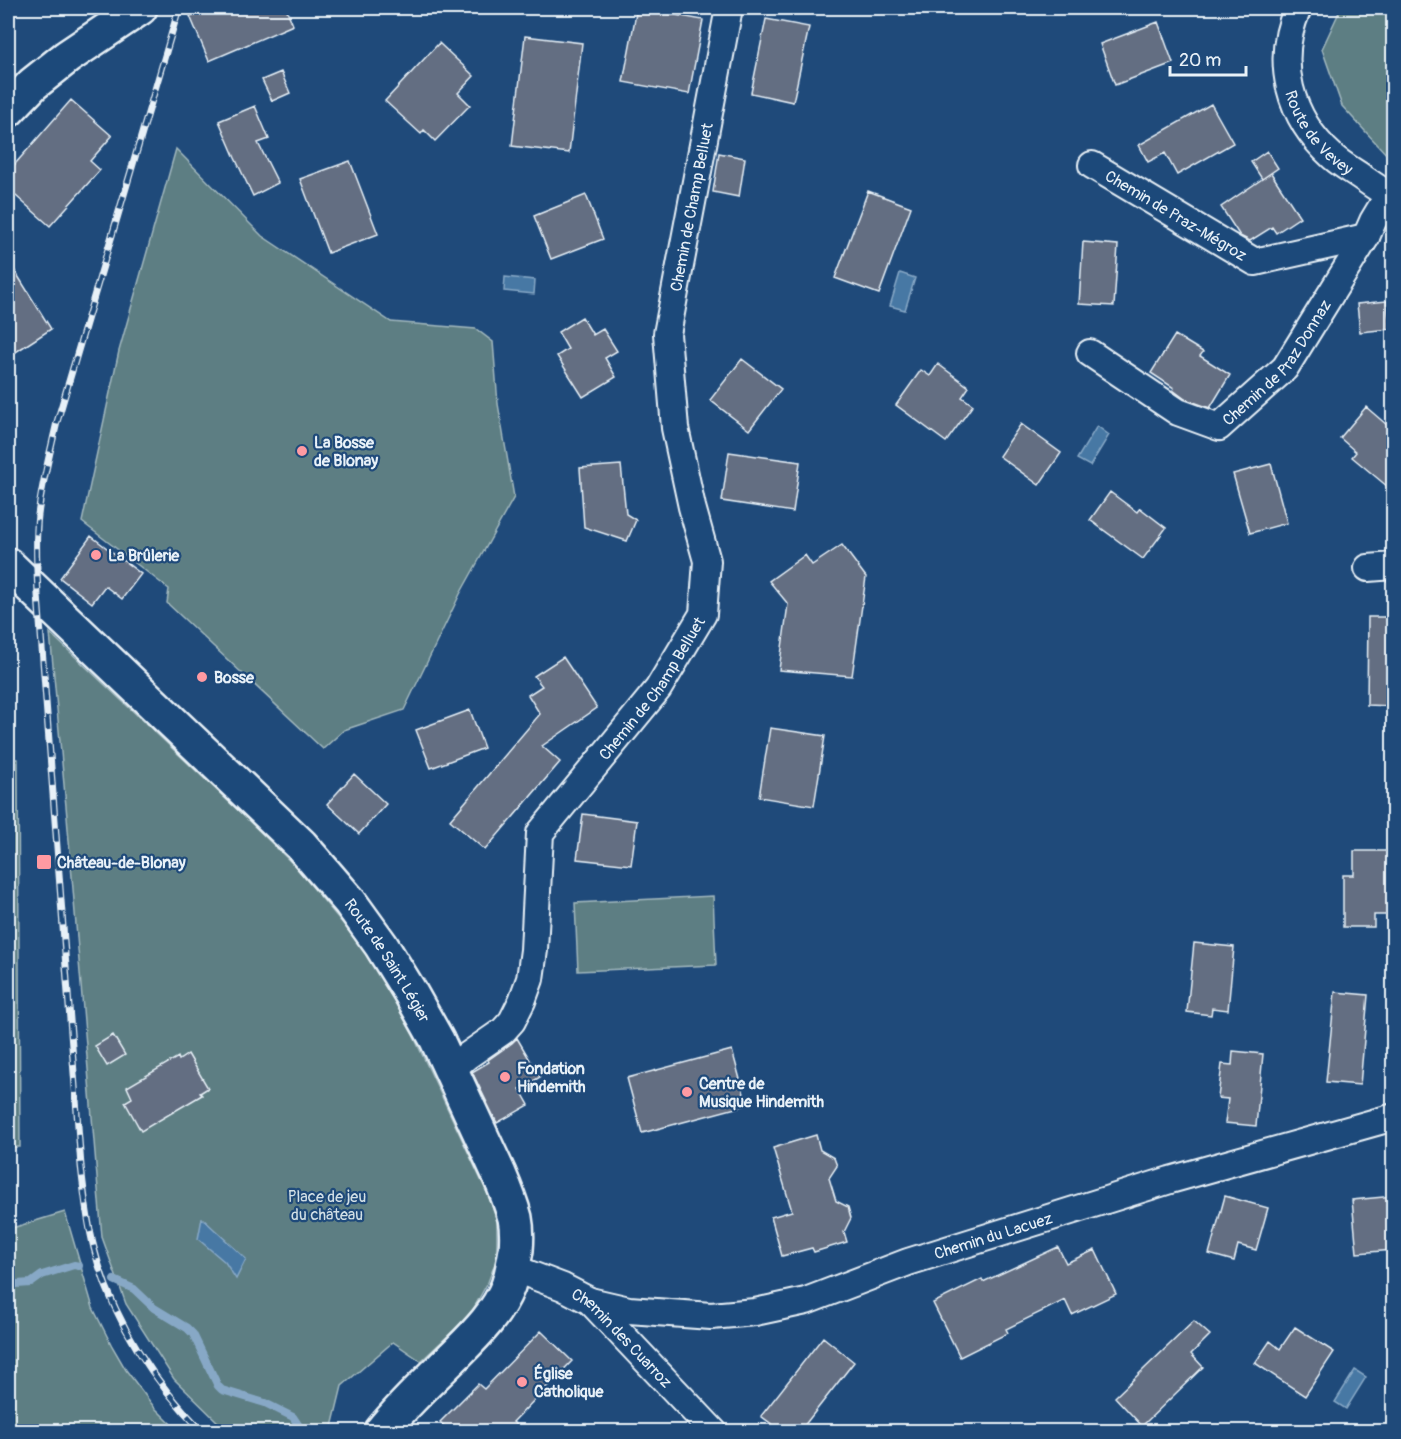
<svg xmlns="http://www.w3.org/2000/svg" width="1401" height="1439" viewBox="0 0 1401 1439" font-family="Pangolin,sans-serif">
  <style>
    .green { fill: #5d7e83; stroke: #a2b8be; stroke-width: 1.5 }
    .water { fill: #4778a4; stroke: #87a8c6; stroke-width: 1.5 }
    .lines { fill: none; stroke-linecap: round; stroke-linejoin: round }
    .stream { stroke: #87a8c6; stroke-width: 8 }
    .building { fill: #636e82; stroke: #e8f1f8; stroke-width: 1.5 }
    .minor-casing { stroke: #e8f1f8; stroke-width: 30 }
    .major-casing { stroke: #e8f1f8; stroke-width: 38 }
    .minor { stroke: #1f4a7a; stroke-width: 26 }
    .major { stroke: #1f4a7a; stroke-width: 33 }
    .rail-casing { stroke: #e8f1f8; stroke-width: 7 }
    .rail { stroke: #1f4a7a; stroke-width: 4.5; stroke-dasharray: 14; stroke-linecap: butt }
    .poi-dot { fill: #ff9aa2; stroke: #1f4a7a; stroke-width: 2 }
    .labels { text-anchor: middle; stroke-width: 4.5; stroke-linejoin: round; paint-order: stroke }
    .street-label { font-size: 16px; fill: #e8f1f8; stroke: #1f4a7a }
    .poi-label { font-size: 16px; font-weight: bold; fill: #e8f1f8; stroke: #1f4a7a; text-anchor: start }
    .park-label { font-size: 16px; fill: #d3e0e6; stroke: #1f4a7a }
  </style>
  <rect width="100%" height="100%" fill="#1f4a7a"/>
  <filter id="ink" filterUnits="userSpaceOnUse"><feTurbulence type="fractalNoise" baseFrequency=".0167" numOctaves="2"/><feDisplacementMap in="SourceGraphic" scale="12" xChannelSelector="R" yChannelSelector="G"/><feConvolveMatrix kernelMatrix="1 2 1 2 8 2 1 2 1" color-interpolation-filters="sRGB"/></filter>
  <g filter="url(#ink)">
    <path class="green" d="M 1341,8 L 1393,8 L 1393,159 L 1388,156 L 1342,106 L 1322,49 Z
      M 176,149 L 262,236 L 391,322 L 476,329 L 493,342 L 498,404 L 514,497 L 460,594 L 404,710 L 344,730 L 323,749 L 167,603 L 169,589 L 82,522 L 119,351 Z
      M 50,633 L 244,816 L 296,867 L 368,954 L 413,1035 L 489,1197 L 497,1221 L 497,1242 L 496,1261 L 488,1282 L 470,1315 L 421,1361 L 393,1342 L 342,1386 L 331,1431 L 227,1431 L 174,1379 L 126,1304 L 102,1237 L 67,817 Z
      M 8,759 L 18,759 L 20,1147 L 8,1147 Z
      M 713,896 L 716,965 L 578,971 L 575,903 Z
      M 65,1212 L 93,1308 L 112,1346 L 126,1370 L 154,1407 L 178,1431 L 8,1431 L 8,1221 L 12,1228 Z"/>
    <path class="water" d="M 900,273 L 915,278 L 905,310 L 890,306 Z
      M 505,277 L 535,280 L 534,294 L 504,291 Z
      M 1097,426 L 1109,435 L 1090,466 L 1077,459 Z
      M 202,1218 L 246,1259 L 236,1279 L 225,1262 L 198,1239 Z
      M 1355,1370 L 1366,1377 L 1346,1409 L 1335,1402 Z"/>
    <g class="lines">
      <path class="stream" d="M 114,1280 L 134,1289 L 154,1308 L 187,1328 L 193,1334 L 218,1386 L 222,1390 L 265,1403 L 293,1417 L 303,1432
        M 8,1283 L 17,1284 L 31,1283 L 42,1275 L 74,1265 L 79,1266"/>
    </g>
    <path class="building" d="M 210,8 L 286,8 L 293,25 L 209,61 L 190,16 Z
      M 637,8 L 703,20 L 689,94 L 623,82 Z
      M 766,19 L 809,27 L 793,102 L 751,93 Z
      M 1158,22 L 1173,63 L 1115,85 L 1100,44 Z
      M 525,36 L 582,43 L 569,153 L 512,146 Z
      M 439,43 L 474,76 L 458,93 L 470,105 L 435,141 L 424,130 L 421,134 L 385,101 Z
      M 281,72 L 290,93 L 272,101 L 262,80 Z
      M 71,100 L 112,136 L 90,161 L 100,170 L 50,226 L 8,189 L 8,172 Z
      M 1211,104 L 1233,143 L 1177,175 L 1165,153 L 1148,162 L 1139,145 Z
      M 255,106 L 269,139 L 258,143 L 278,183 L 253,196 L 235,158 L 219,121 Z
      M 1267,151 L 1278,168 L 1262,179 L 1251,162 Z
      M 719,153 L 745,158 L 739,197 L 713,192 Z
      M 350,161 L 378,234 L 328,253 L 300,179 Z
      M 1271,173 L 1300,217 L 1276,233 L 1272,227 L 1250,241 L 1240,236 L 1221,207 Z
      M 868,191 L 911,207 L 879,294 L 835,278 Z
      M 586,195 L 603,239 L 551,259 L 534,216 Z
      M 1083,242 L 1118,245 L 1114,306 L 1079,304 Z
      M 8,260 L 51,329 L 8,357 Z
      M 1387,301 L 1390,329 L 1360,332 L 1357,304 Z
      M 582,317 L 593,335 L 603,329 L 617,351 L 605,358 L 616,377 L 583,397 L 557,356 L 568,349 L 558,332 Z
      M 1175,335 L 1203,352 L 1200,356 L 1230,375 L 1210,408 L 1185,399 L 1173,390 L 1174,388 L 1151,373 Z
      M 742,359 L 781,389 L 749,430 L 710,400 Z
      M 938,364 L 969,387 L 962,397 L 973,405 L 946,442 L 896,405 L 921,370 L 930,376 Z
      M 1366,407 L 1394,431 L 1394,492 L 1352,457 L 1356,452 L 1340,438 Z
      M 1021,424 L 1061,453 L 1039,485 L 999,456 Z
      M 729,452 L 800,462 L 793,512 L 722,501 Z
      M 1271,464 L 1287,523 L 1250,533 L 1233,474 Z
      M 621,465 L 626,514 L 636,520 L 627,541 L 584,527 L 580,468 Z
      M 1110,492 L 1137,512 L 1140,508 L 1166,528 L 1143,559 L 1090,520 Z
      M 91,536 L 141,574 L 122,599 L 105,586 L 92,603 L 60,578 Z
      M 842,545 L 866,577 L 852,676 L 779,670 L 788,604 L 769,581 L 805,555 L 812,565 Z
      M 1368,617 L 1394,617 L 1394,706 L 1367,705 Z
      M 563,657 L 597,708 L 542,746 L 560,762 L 485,850 L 450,820 L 540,714 L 528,695 L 542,686 L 534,676 Z
      M 470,710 L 484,748 L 431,768 L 416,730 Z
      M 770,728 L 825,736 L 814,806 L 759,797 Z
      M 354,774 L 386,804 L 359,834 L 327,804 Z
      M 583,814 L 637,821 L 631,865 L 577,859 Z
      M 1354,851 L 1394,851 L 1394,915 L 1374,915 L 1374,927 L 1343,927 L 1343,875 L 1354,875 Z
      M 1194,943 L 1234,947 L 1228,1010 L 1212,1008 L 1211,1015 L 1187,1012 Z
      M 1335,992 L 1368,995 L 1360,1085 L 1326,1082 Z
      M 113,1035 L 125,1055 L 107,1066 L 95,1046 Z
      M 517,1038 L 540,1077 L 520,1089 L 529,1105 L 497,1123 L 472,1072 L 489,1062 L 488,1060 L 512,1043 Z
      M 732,1050 L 747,1105 L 642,1133 L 627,1078 Z
      M 1233,1051 L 1263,1054 L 1256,1126 L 1225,1123 L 1228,1099 L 1218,1098 L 1222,1064 L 1232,1065 Z
      M 188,1054 L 208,1088 L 200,1093 L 202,1095 L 141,1131 L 125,1102 L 132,1098 L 127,1087 L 178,1057 L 179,1060 Z
      M 816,1135 L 820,1150 L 834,1158 L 837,1166 L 829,1178 L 836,1201 L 848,1207 L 851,1218 L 844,1232 L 847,1242 L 814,1252 L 812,1248 L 782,1256 L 771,1217 L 792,1211 L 773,1148 Z
      M 1225,1196 L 1268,1208 L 1256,1250 L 1238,1245 L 1234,1261 L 1209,1254 Z
      M 1394,1196 L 1394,1250 L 1357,1253 L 1352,1200 Z
      M 1058,1247 L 1066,1263 L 1095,1250 L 1116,1294 L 1072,1315 L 1065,1300 L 1006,1329 L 1008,1333 L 960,1357 L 933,1303 L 982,1279 L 983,1282 Z
      M 1194,1321 L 1210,1335 L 1191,1354 L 1203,1367 L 1142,1426 L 1115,1397 Z
      M 1295,1327 L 1334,1352 L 1305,1396 L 1255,1363 L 1270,1341 L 1280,1349 Z
      M 541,1331 L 572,1361 L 513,1422 L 522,1431 L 450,1431 L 440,1422 L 478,1384 L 484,1389 Z
      M 823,1337 L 854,1362 L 800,1431 L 781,1431 L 761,1416 Z"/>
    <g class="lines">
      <g class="minor-casing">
        <g id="minor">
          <path id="s1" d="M 1298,8 C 1274,61 1289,118 1333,157 C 1342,165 1353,171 1363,178 C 1373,185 1383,192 1394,198"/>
          <path id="s2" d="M 1092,165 L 1255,262 L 1366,237"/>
          <path id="s3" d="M 1090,353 L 1178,412 L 1219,427 L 1285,368 L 1366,237 L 1373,221 L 1388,196"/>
          <path d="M 1368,568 L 1394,566"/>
          <path id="s4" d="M 451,1070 L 467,1056 L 503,1031 L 512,1021 L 522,1001 L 530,979 L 534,950 L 540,833 L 658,689 L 703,614 L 707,561 L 692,507 L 675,428 L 667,334 L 729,8"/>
          <path id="s5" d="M 513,1268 L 563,1287 L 590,1301 L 714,1432"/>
          <path id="s6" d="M 590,1301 L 629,1310 L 711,1316 L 755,1312 L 806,1301 L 908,1262 L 1170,1180 L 1394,1117"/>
        </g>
      </g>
      <g class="major-casing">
        <g id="major">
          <path d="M 8,110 L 33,84 L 67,57 L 140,8"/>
          <path id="s7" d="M 8,565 L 301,845 L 350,902 L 381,945 L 410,992 L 437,1040 L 499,1174 C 505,1188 511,1203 515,1218 C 517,1228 517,1239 516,1250 C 514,1262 512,1274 508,1286 C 498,1312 477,1333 458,1352 C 432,1378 404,1403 381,1432"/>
        </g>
      </g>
      <use href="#minor" class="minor"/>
      <use href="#major" class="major"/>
      <g class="rail-casing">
        <path id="rail" d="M 179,8 L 57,422 C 50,453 42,483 38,515 C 35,541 37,568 38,595 L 81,1166 C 84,1193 87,1221 94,1248 C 112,1319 152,1380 203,1432"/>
      </g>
      <use href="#rail" class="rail"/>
    </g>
  </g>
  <g class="poi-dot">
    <circle cx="302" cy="451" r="6"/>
    <circle cx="96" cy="555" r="6"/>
    <circle cx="202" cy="677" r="6"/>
    <rect x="36" y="854" width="16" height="16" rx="3"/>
    <circle cx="505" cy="1077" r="6"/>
    <circle cx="687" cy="1092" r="6"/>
    <circle cx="522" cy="1382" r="6"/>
  </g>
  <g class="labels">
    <g class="street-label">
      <text dy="6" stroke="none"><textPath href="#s1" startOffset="136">Route de Vevey</textPath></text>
      <text dy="6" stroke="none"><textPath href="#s4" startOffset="958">Chemin de Champ Belluet</textPath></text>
      <text dy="6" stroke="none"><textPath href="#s2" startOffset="98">Chemin de Praz-Mégroz</textPath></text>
      <text dy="6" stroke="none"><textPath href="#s3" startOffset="237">Chemin de Praz Donnaz</textPath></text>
      <text dy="6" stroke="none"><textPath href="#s4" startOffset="454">Chemin de Champ Belluet</textPath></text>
      <text dy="6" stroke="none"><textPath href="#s7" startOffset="550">Route de Saint Légier</textPath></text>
      <text dy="6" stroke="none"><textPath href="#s6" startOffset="417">Chemin du Lacuez</textPath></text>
      <text dy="6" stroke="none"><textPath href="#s5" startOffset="132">Chemin des Cuarroz</textPath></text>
    </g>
    <g class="poi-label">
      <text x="314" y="448">La Bosse<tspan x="314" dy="18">de Blonay</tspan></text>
      <text x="108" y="561">La Brûlerie</text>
      <text x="214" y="683">Bosse</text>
      <text x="57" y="868">Château-de-Blonay</text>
      <text x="517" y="1074">Fondation<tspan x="517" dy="18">Hindemith</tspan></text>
      <text x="699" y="1089">Centre de<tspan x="699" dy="18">Musique Hindemith</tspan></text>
      <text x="534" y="1379">Église<tspan x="534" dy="18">Catholique</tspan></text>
    </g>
    <g class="park-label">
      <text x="327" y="1202">Place de jeu<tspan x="327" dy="18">du château</tspan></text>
    </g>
  </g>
  <rect width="1401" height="1439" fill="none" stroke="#1f4a7a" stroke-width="30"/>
  <rect x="15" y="15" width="1371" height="1409" fill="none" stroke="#e8f1f8" stroke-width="2" filter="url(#ink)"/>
  <path d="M1170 66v9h76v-9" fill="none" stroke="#e8f1f8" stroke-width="3"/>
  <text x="1179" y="66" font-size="18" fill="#e8f1f8" stroke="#1f4a7a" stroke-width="4.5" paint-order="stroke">20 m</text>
</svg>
